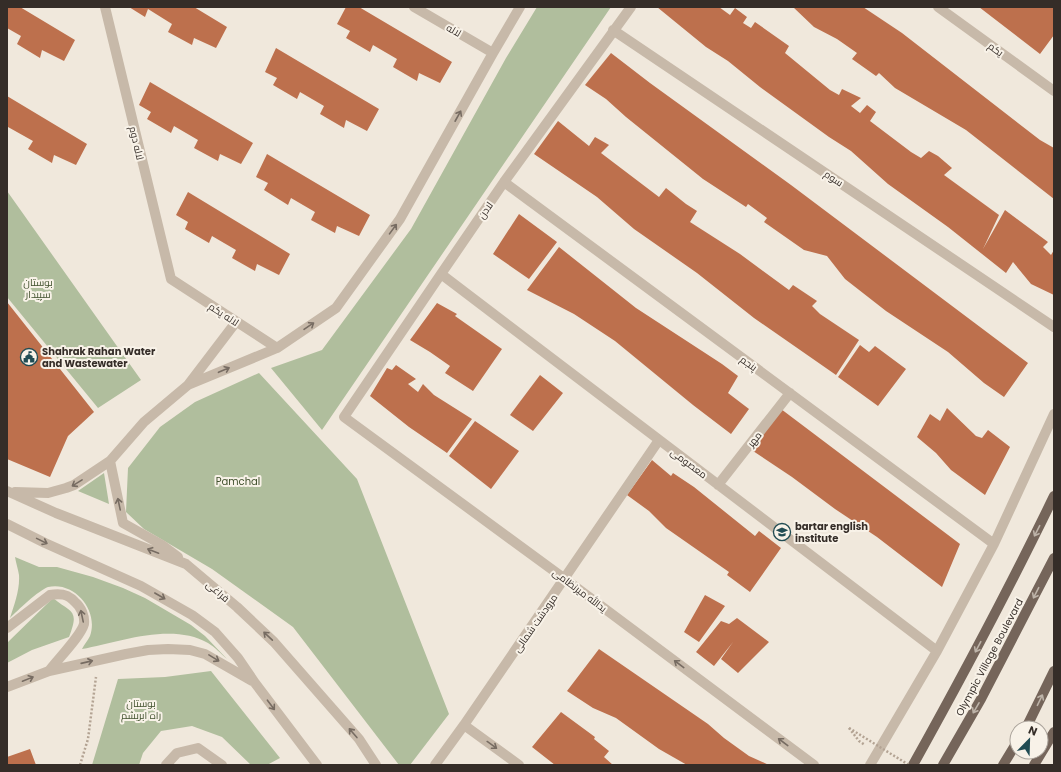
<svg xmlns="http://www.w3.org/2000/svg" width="1061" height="772" viewBox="0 0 1061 772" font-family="Poppins,Cairo,sans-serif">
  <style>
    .green { fill: #b0be9d }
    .building { fill: #bd704d }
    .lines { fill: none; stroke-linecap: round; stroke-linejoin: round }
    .path { stroke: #b3a393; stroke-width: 2.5; stroke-dasharray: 2 2; stroke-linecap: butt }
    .minor { stroke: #c7b9a9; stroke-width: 10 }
    .major { stroke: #75655a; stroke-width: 10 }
    .path-bridge { stroke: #b3a393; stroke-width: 2.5; stroke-dasharray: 2 2; stroke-linecap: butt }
    .oneway { stroke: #776c62 }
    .oneway2 { stroke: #bdb3a8 }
    .labels { text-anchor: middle; stroke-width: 4; stroke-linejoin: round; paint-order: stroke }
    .street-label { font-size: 10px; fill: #352d28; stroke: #f8f2e8 }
    .park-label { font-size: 10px; fill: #41512e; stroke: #f8f2e8 }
    .poi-label { font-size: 10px; font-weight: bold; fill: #352d28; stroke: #f8f2e8; text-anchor: start }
  </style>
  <rect width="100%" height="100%" fill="#f0e8dc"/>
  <path class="green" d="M 537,7 L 611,7 L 322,430 L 271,368 L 322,350 L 411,229 L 506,58 Z
    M 7,191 L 141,380 L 98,408 L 7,297 Z
    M 259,373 L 357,479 L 449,714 L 410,765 L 399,765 L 293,627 L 212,569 L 144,529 L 126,512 L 128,468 L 160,427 L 195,402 Z
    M 104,473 L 109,504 L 78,491 Z
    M 15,557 L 39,567 L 57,567 L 93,577 L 123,588 L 145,598 L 191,625 L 205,636 L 227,659 C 221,654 215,647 208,643 C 172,622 119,642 82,649 C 84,645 88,640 90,636 C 99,611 75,581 48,587 C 39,590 17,611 10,618 C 14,605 20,590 19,575 C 18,569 16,563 15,557 Z
    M 53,598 C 71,613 80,609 69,637 L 32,650 L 7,663 L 7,643 Z
    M 211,671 L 280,758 L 267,765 L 251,765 L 222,737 L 192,726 L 161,731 L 143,753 L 139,765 L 92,765 L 118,679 L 165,677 Z"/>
  <path class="building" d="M 7,7 L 20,7 L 75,40 L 64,61 L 42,50 L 40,58 L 17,44 L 21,36 L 7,28 Z
    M 129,7 L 194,7 L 227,27 L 216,48 L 194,38 L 192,45 L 168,32 L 172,24 L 148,9 L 145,17 Z
    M 346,7 L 359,7 L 452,62 L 440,83 L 419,73 L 417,81 L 393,67 L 397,59 L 373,45 L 370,52 L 346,38 L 350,31 L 337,24 Z
    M 657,7 L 719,7 L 730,15 L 735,8 L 747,17 L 743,23 L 751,28 L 755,22 L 789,46 L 785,53 L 830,90 L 839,95 L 842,89 L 861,98 L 851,106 L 860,113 L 867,105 L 876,112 L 870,121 L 911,152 L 921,158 L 929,151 L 938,156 L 952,168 L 944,175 L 999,215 L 983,249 L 1005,210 L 1048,242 L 1043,247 L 1051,255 L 1054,250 L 1054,295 L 1031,284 L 1013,262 L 1006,273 L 948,227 L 888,184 L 851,151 L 829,137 L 760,87 L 728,61 L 706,47 Z
    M 793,7 L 863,7 L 902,33 L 1040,140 L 1054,148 L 1054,199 L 966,130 L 895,88 L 879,73 L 876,76 L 852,59 L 857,53 L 837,39 L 814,27 Z
    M 979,7 L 1054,7 L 1054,35 L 1040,54 Z
    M 276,48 L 379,109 L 367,131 L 346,120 L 344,128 L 320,114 L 324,106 L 300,92 L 297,99 L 273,85 L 277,78 L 265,72 Z
    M 611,53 L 650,83 L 791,185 L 1028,363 L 1004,397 L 984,383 L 948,352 L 886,311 L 845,279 L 827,256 L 804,250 L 764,222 L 767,218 L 748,204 L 746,207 L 703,179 L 626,117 L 606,99 L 585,85 Z
    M 150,82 L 253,143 L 241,164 L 220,154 L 218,161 L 194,148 L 198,140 L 174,126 L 171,133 L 147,119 L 151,112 L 139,105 Z
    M 7,96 L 87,144 L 76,165 L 54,155 L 52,163 L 28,149 L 33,141 L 8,127 L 7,130 Z
    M 558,121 L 589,146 L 595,137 L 609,145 L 601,153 L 659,197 L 666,188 L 686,204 L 697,211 L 690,222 L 740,254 L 789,290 L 793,285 L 817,301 L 812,306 L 820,314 L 859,340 L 836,375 L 754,318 L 697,273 L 634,229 L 597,197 L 534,154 Z
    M 267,154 L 370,215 L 359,236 L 337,226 L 335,233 L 311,220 L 315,212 L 291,198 L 288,205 L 264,190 L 268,183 L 256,177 Z
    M 188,192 L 290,254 L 279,275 L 257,264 L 255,271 L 232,258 L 236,250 L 212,236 L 209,243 L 185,229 L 188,222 L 176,215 Z
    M 519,214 L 557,242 L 529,279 L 493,254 Z
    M 559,247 L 636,308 L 722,364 L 738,376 L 728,393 L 749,409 L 731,434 L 693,405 L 615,341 L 574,314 L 527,290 Z
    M 7,302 L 94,412 L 68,436 L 50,477 L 7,459 Z
    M 437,303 L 457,314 L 455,316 L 502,349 L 473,391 L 445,373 L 450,366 L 430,352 L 410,340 Z
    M 860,345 L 869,352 L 875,346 L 906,369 L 878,406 L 838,377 Z
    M 396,365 L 416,379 L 408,384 L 418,392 L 423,384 L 434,395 L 472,419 L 447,453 L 409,427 L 370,396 L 387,368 L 392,370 Z
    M 540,375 L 563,393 L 533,431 L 510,415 Z
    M 947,408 L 976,436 L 982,438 L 988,430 L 1010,447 L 985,495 L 951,470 L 936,453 L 917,437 L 930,414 L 940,421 Z
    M 781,409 L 960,544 L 942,587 L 877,537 L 835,509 L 792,477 L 750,449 Z
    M 475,421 L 519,451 L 491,489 L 449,456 Z
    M 652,460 L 671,476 L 673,473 L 694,487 L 755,536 L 759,531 L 781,548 L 750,592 L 727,575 L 729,572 L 666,528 L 649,511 L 627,495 Z
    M 705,595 L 725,606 L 699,642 L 684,632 Z
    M 737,618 L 769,642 L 738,673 L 721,659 L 733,642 L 714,666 L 696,652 L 721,621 L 729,624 Z
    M 599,649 L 708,724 L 724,738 L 749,756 L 769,765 L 687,765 L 659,749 L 616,718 L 593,708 L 567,691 Z
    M 561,712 L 595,737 L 594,739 L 609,751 L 604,757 L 613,765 L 555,765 L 532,747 Z
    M 30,749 L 36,765 L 7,765 L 7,757 Z"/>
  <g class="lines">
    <path class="path" d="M 849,728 L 859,741 L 865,745
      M 80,765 L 88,739 L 96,677"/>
    <path class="minor" d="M 105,7 L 171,279 L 277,348
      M 414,7 L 493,53
      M 631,7 L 504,182 L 441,274 L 344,417 L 565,579 L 814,765
      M 938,7 L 1054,91
      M 613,30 L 1054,327
      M 504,182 L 994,544
      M 441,274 L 937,651
      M 188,385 L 277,348 L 336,308 L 400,219 L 493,53 L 520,7
      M 110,461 L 123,523 L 162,545 L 178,557
      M 718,485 L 790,393
      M 7,491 L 56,513 L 186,564 L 237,607 L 274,642 L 359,739 L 376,765
      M 15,492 L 48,493 L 66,488 L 74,485 L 110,461 L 144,422 L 188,385 L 236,322
      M 7,524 L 45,543 L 141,586 L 192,615 L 215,632 L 238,658 L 255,683 L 317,765
      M 7,628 L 50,595 C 60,593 68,594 75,602 C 81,607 85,616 84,624 C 81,636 57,660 49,671
      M 7,687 L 49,671 L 126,654 L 148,650 L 168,649 L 190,650 L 205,654 L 252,681
      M 464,725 L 519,765
      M 166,765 L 177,753 L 198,748 L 222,765
      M 435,765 L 464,725 L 659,440
      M 870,765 L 937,651 L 994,544 L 1054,414"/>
    <path class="major" d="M 1026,728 L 1054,671
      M 913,765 C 962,677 1010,587 1054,496
      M 943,765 L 981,699 L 1054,558
      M 1003,765 L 1017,742
      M 1034,765 L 1054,732"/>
    <path class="path-bridge" d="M 849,728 L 909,765"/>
  </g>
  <defs><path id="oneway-shaft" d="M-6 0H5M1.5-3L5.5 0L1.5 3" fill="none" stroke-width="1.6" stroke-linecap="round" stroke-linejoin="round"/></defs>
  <g class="oneway">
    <use href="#oneway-shaft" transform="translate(458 116) rotate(-61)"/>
    <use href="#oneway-shaft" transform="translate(393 229) rotate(-54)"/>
    <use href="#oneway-shaft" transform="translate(309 326) rotate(-34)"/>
    <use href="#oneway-shaft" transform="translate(224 370) rotate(-23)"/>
    <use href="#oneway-shaft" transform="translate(77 483) rotate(148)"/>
    <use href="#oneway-shaft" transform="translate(119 504) rotate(-102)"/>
    <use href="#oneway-shaft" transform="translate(42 541) rotate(26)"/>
    <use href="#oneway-shaft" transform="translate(153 551) rotate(-159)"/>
    <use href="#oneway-shaft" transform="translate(160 596) rotate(30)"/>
    <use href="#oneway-shaft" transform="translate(82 616) rotate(-102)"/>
    <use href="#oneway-shaft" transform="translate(268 636) rotate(-137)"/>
    <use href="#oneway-shaft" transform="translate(214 658) rotate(31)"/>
    <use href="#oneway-shaft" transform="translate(87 662) rotate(-13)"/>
    <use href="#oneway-shaft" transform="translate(679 664) rotate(-143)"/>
    <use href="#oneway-shaft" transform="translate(28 679) rotate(-22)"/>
    <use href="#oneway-shaft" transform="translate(271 705) rotate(53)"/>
    <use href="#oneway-shaft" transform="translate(353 733) rotate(-131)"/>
    <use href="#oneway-shaft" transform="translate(783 742) rotate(-143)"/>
    <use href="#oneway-shaft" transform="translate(492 745) rotate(36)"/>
  </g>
  <g class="oneway2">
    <use href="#oneway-shaft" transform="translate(1037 531) rotate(117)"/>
    <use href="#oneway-shaft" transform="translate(1036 593) rotate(117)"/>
    <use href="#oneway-shaft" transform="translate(978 647) rotate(118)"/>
    <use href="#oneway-shaft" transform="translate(1040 700) rotate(-64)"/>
    <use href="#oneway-shaft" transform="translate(976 708) rotate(120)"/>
  </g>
  <defs>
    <g id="civic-ring" transform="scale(0.9)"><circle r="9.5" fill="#f8f2e8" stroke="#214c53" stroke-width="1.5"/><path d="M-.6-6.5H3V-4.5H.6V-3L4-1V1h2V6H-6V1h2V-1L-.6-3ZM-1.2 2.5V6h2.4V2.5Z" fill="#214c53"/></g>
    <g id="school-ring" transform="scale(0.9)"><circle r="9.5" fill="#f8f2e8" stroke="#214c53" stroke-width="1.5"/><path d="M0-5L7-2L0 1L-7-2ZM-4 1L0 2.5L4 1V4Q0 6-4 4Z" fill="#214c53"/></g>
  </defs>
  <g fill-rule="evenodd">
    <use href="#civic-ring" x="29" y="357"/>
    <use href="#school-ring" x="782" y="532"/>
  </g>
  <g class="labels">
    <g class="street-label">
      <text transform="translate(454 30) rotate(30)" y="4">لاله</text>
      <text transform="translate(996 49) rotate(36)" y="4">یکم</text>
      <text transform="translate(137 143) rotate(77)" y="4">لاله دوم</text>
      <text transform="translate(834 178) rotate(34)" y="4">سوم</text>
      <text transform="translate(485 210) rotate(-55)" y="4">لادن</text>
      <text transform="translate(224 314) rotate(33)" y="4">لاله یکم</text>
      <text transform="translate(749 363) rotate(36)" y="4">پنجم</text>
      <text transform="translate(754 439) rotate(-52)" y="4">مهر</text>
      <text transform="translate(689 463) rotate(37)" y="4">معصومی</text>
      <text transform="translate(580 590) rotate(37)" y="4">یدالله میرنظامی</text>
      <text transform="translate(218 591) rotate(40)" y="4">فراغی</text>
      <text transform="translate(535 623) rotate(-55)" y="4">مرودشت شمالی</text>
      <text transform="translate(989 657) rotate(-62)" y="4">Olympic Village Boulevard</text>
    </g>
    <g class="park-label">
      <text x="38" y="286">بوستان<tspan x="38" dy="12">سپیدار</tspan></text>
      <text x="238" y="485">Pamchal</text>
      <text x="141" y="707">بوستان<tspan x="141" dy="12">راه ابریشم</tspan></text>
    </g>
    <g class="poi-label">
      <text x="42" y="355">Shahrak Rahan Water<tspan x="42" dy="12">and Wastewater</tspan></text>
      <text x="795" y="530">bartar english<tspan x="795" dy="12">institute</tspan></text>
    </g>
  </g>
  <rect width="1061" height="772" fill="none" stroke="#352d28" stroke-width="16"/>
  <g transform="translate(1029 740) rotate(23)"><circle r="19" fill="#f8f2e8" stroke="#aaa39b"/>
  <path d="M0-3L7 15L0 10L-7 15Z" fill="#214c53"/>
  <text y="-6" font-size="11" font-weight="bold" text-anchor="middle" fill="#352d28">N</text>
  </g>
</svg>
